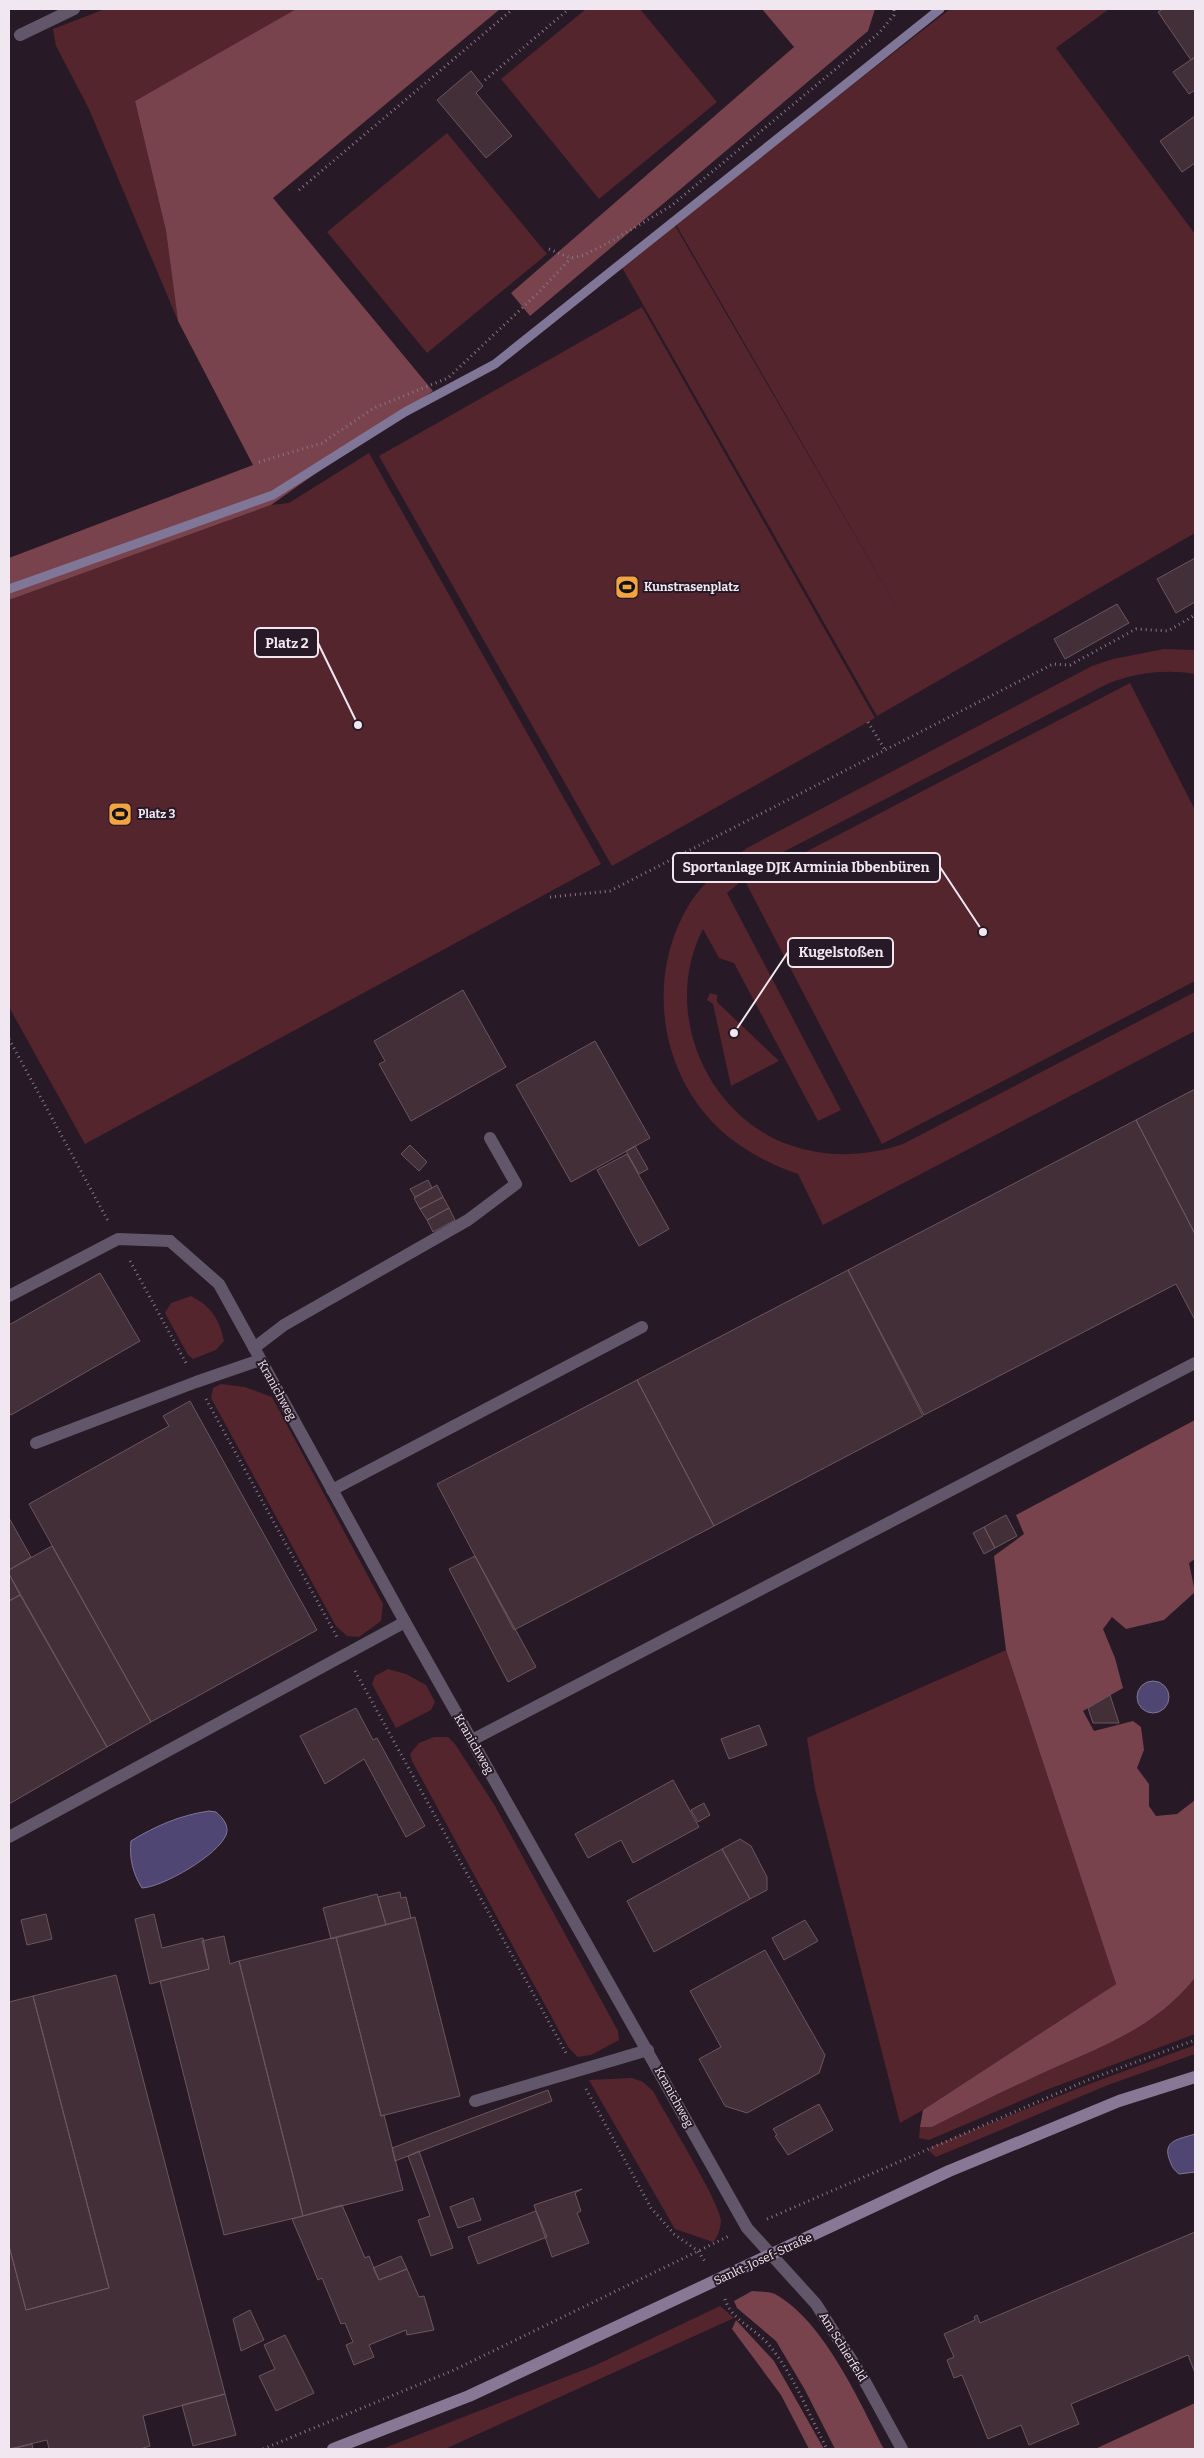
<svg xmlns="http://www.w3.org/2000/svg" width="1204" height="2458" viewBox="0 0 1204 2458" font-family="Bitter,serif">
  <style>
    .green { fill: #55252e }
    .forest { fill: #78434c }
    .water { fill: #4f4673; stroke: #807698 }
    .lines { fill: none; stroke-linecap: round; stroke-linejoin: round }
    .stream { stroke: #807698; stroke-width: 9 }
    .building { fill: #422f37; stroke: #6c5660 }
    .path { stroke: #857883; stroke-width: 3; stroke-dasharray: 1 4; stroke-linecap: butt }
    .lane { stroke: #62576a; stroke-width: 12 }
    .street { stroke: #62576a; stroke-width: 12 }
    .secondary { stroke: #897796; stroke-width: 12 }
    .labels { text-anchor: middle; stroke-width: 4; stroke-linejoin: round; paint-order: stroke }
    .poi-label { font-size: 12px; font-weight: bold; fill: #f1e7f0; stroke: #271925; text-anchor: start }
    .street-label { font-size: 12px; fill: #f1e7f0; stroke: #271925 }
    .leader { fill: none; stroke: #f1e7f0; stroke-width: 2 }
    .callout-dot { fill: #f1e7f0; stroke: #271925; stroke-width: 2 }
    .callout { fill: #271925; stroke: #f1e7f0; stroke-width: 2 }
    .callout-label { font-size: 14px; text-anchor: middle; font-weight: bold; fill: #f1e7f0 }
  </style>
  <rect width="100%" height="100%" fill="#271925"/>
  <path class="green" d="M 105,9 L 296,9 L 135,101 L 166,231 L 178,321 L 89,109 L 56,46 L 53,29 Z
    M 586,9 L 640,9 L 717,102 L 599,199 L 501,79 Z
    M 950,9 L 1109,9 L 1056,48 L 1195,234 L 1195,533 L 877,716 L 620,264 L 655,240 L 674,224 L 913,635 L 675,223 Z
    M 447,133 L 547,254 L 427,353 L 327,232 Z
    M 642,307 L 875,718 L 612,866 L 379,456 Z
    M 369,453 L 601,864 L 85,1144 L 9,1007 L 9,600 L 271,505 L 289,503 Z
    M 1164,649 L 1195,650 L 1195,674 C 1165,669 1135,673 1107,684 L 764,862 L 727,893 L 841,1110 L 818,1121 L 734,963 L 719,958 L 703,929 C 659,1014 710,1126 803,1149 C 837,1158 870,1155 903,1144 L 1195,992 L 1195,1031 L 823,1225 L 798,1174 C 775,1166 754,1156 734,1141 C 661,1087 642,980 690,903 C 704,881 726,864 747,848 L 1092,666 L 1113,659 Z
    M 1130,683 L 1195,810 L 1195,981 L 882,1144 L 746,883 Z
    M 710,993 L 717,995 L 717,1002 L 779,1061 L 731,1086 L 713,1004 L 707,1000 Z
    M 191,1296 C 211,1306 220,1320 224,1341 L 216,1350 L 193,1359 L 188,1355 L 165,1313 L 171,1303 Z
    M 221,1384 L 245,1387 L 272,1397 L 383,1604 L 381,1621 L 359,1637 L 347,1636 L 336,1626 L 211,1398 L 213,1388 Z
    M 1006,1650 L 1116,1984 L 923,2110 L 900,2123 L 815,1789 L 807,1738 Z
    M 388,1669 L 406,1674 L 426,1685 L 435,1702 L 431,1710 L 396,1728 L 372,1684 L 375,1676 Z
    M 434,1737 L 448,1737 L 455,1744 L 495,1806 L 618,2031 L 619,2040 L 591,2055 L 578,2057 L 568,2047 L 412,1761 L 410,1754 L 419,1743 Z
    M 1195,1978 L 1195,2034 L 1046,2090 L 929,2140 L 919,2138 L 920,2127 L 932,2127 C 964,2111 995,2095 1028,2080 C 1090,2050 1150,2034 1195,1978 Z
    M 1195,2045 L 1195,2054 L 1108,2085 L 936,2157 L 929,2151 L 931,2147 L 1084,2086 Z
    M 632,2078 L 643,2082 L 653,2091 C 664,2112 721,2204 721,2221 C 721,2227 717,2239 713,2242 L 675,2229 L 589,2080 Z
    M 720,2306 L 734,2318 L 445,2449 L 382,2449 L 596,2365 Z"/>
  <path class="forest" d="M 296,9 L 500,9 L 273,198 L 433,391 L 271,505 L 9,600 L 9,558 L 253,465 L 178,321 L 166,231 L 135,101 Z
    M 762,9 L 875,9 L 868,31 L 530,316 L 511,293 L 794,47 Z
    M 1195,1420 L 1195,1559 L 1189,1563 L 1195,1592 L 1164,1620 L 1126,1629 L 1112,1617 L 1103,1629 L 1115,1658 L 1123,1688 L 1083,1711 L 1094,1731 L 1133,1721 L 1141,1727 L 1144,1750 L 1137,1768 L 1149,1784 L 1149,1806 L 1156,1816 L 1177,1814 L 1195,1800 L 1195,1978 C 1150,2034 1090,2050 1028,2080 C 995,2095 964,2111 932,2127 L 920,2127 L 923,2110 L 1116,1984 L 1006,1650 L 994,1556 L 1024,1534 L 1016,1515 Z
    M 752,2291 C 759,2292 769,2291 775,2294 C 824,2321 859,2401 884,2449 L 835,2449 L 805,2390 L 776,2341 L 737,2308 L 734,2301 Z
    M 736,2320 L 774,2361 L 824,2449 L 809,2449 L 781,2395 L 732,2329 Z
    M 1195,2403 L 1195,2449 L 1095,2449 Z"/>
  <path class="water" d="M1137 1697a16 16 0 1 1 32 0a16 16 0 1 1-32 0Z
    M 209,1811 L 216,1812 C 222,1817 230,1826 226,1835 C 218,1855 163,1887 142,1888 C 133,1874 129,1858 131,1841 C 155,1826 181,1815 209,1811 Z
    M 1195,2134 L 1195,2172 L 1179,2174 C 1174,2170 1172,2167 1170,2161 C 1161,2140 1180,2139 1195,2134 Z"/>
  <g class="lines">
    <path class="stream" d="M 9,589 L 273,495 L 405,412 L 495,364 L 940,9"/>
  </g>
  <path class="building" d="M 1163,9 L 1195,9 L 1195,57 L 1191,60 L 1158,12 Z
    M 1195,57 L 1195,90 L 1189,94 L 1173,72 Z
    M 471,71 L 483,86 L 476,93 L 512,136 L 486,158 L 437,100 Z
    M 1195,116 L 1195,163 L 1182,172 L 1160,141 Z
    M 1195,558 L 1195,602 L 1176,613 L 1157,579 Z
    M 1117,604 L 1129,623 L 1065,659 L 1054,639 Z
    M 463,990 L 506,1067 L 411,1121 L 379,1064 L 385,1061 L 374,1041 Z
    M 595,1041 L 650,1138 L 571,1182 L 516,1085 Z
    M 1195,1089 L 1195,1234 L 1136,1120 Z
    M 1136,1120 L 1195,1234 L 1195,1320 L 1176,1284 L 924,1415 L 848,1270 Z
    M 410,1145 L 427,1162 L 419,1171 L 401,1154 Z
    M 635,1146 L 648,1169 L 639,1174 L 626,1151 Z
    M 627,1154 L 669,1229 L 639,1246 L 597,1170 Z
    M 428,1180 L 432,1188 L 415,1197 L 410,1189 Z
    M 437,1185 L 443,1197 L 420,1209 L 414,1198 Z
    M 443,1197 L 449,1208 L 427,1220 L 420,1209 Z
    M 449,1208 L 455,1220 L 433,1232 L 427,1220 Z
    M 848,1270 L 923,1416 L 714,1526 L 637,1380 Z
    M 100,1273 L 140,1341 L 11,1415 L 9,1412 L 9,1325 Z
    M 637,1380 L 714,1526 L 514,1630 L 437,1484 Z
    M 190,1401 L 317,1630 L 151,1722 L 29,1504 L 169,1426 L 163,1416 Z
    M 1006,1515 L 1017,1536 L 995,1548 L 984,1527 Z
    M 9,1518 L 31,1557 L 9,1570 Z
    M 984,1527 L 995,1548 L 984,1554 L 973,1533 Z
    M 52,1546 L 151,1722 L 107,1747 L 9,1574 L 9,1570 Z
    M 475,1556 L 536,1667 L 508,1682 L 449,1569 Z
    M 9,1574 L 20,1595 L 9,1601 Z
    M 20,1595 L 107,1747 L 9,1804 L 9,1601 Z
    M 1110,1695 L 1119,1723 L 1093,1723 L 1088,1708 Z
    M 356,1708 L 373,1740 L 377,1738 L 425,1826 L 406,1837 L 364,1759 L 325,1784 L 300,1736 Z
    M 759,1725 L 767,1745 L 729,1759 L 721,1739 Z
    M 673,1780 L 699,1827 L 633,1863 L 621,1840 L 588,1858 L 575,1834 Z
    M 704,1803 L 710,1815 L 698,1822 L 691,1810 Z
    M 740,1839 L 751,1846 L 767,1877 L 767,1890 L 750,1899 L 722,1849 Z
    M 722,1849 L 750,1899 L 654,1952 L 627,1901 Z
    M 400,1892 L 401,1898 L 406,1897 L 411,1918 L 386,1925 L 378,1897 Z
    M 377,1894 L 386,1925 L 331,1939 L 323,1908 Z
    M 46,1914 L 52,1939 L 27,1945 L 21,1920 Z
    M 154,1914 L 162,1948 L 203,1938 L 209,1969 L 150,1984 L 135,1919 Z
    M 415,1917 L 460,2096 L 381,2116 L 336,1937 Z
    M 805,1920 L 818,1941 L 784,1960 L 772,1938 Z
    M 224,1936 L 230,1964 L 239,1961 L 303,2216 L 224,2235 L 160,1981 L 209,1969 L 202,1941 Z
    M 336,1937 L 381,2116 L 384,2115 L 403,2190 L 303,2216 L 239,1961 Z
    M 765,1950 L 825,2055 L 819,2073 L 747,2113 L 725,2106 L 699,2059 L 721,2047 L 690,1991 Z
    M 116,1975 L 225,2394 L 143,2416 L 150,2446 L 140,2449 L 49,2449 L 47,2440 L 9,2449 L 9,2246 L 26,2310 L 109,2288 L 33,1996 Z
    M 33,1996 L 109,2288 L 26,2310 L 9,2246 L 9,2002 Z
    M 548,2090 L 552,2101 L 395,2161 L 392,2148 Z
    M 819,2104 L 833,2130 L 788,2155 L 775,2136 L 777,2135 L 773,2129 Z
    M 419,2151 L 453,2248 L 431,2256 L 418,2220 L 430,2216 L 408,2156 Z
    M 582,2189 L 575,2193 L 581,2211 L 577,2213 L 589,2243 L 552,2257 L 534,2205 Z
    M 473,2198 L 481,2220 L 458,2228 L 450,2207 Z
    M 342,2205 L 365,2258 L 369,2256 L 379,2280 L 407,2269 L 419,2297 L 424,2296 L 434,2330 L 407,2335 L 406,2330 L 369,2345 L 374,2357 L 354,2365 L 346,2345 L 353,2342 L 345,2323 L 341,2324 L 322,2278 L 318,2280 L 292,2219 Z
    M 536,2211 L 547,2237 L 478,2264 L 468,2237 Z
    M 1195,2232 L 1195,2373 L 1188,2355 L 1071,2404 L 1079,2424 L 1029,2445 L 1021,2425 L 988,2439 L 962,2375 L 954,2378 L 947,2360 L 954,2357 L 944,2334 L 975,2320 L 974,2317 L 977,2315 L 980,2323 Z
    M 401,2256 L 407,2269 L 379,2280 L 373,2268 Z
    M 250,2310 L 264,2340 L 241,2351 L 233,2319 Z
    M 285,2335 L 314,2393 L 276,2411 L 259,2376 L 275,2369 L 264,2345 Z
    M 225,2394 L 236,2435 L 193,2446 L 182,2405 Z
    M 32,2444 L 33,2449 L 12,2449 Z"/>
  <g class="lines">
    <path class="path" d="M 485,80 L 569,9
      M 299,190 L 513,9
      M 549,249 L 571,258 L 584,255 L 612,241 L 671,206 L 879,33 L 894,15 L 894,9
      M 259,462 L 322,443 L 374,408 L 448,378 L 539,292 L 571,258
      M 868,722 L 885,750
      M 550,897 L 610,891 L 1053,664 L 1070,665 L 1136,629 L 1168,631 L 1195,615
      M 9,1039 L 108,1221
      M 130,1261 L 186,1363
      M 206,1399 L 337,1637
      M 355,1671 L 566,2053
      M 586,2089 L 651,2208 L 674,2234 L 698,2251 L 706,2263
      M 767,2219 L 1088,2080 L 1195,2040
      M 725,2299 C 731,2320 756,2329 769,2345 C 794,2375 809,2415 827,2449
      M 263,2449 L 454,2370 L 729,2236"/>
    <path class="lane" d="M 9,1296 L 118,1239 L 170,1241
      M 254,1348 L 284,1325 L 468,1220 L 516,1184 L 490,1138
      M 36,1443 L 196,1382 L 260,1360
      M 332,1490 L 642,1327
      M 472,1740 L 1195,1363
      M 9,1837 L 405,1622
      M 475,2101 L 648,2050"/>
    <path class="street" d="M 20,35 L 74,9
      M 170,1241 L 219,1284 L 405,1622 L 747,2228 L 816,2304 L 863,2378 L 902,2449"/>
    <path class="secondary" d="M 333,2449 L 469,2396 L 949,2171 L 1119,2101 L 1195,2077"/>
  </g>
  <defs>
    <g id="stadium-square" transform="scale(1.25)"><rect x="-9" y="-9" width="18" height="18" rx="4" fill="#f3a442" stroke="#271925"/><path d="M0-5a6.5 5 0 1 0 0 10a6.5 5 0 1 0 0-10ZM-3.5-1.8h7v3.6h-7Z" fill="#111"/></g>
  </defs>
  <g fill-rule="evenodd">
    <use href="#stadium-square" x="627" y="587"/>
    <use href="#stadium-square" x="120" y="814"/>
  </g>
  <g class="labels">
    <g class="poi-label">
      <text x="644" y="591">Kunstrasenplatz</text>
      <text x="138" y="818">Platz 3</text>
    </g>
    <g class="street-label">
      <text transform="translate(277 1390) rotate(61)" y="4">Kranichweg</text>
      <text transform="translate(474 1744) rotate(60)" y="4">Kranichweg</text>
      <text transform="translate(674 2097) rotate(61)" y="4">Kranichweg</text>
      <text transform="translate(763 2259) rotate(-25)" y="4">Sankt-Josef-Straße</text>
      <text transform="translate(843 2347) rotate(58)" y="4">Am Schierfeld</text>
    </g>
  </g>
  <path class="leader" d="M358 725L318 643M983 932L940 867M734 1033L788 952"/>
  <g class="callout-dot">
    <circle cx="358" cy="725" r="5"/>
    <circle cx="983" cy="932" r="5"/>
    <circle cx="734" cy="1033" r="5"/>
  </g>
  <g class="callout">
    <rect x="255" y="628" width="63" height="29" rx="5"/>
    <rect x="673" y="853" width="267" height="29" rx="5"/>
    <rect x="788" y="938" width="105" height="29" rx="5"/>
  </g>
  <g class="callout-label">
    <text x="287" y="648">Platz 2</text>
    <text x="806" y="872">Sportanlage DJK Arminia Ibbenbüren</text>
    <text x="841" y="957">Kugelstoßen</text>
  </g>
  <rect width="1204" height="2458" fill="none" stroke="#f1e7f0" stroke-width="20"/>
</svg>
